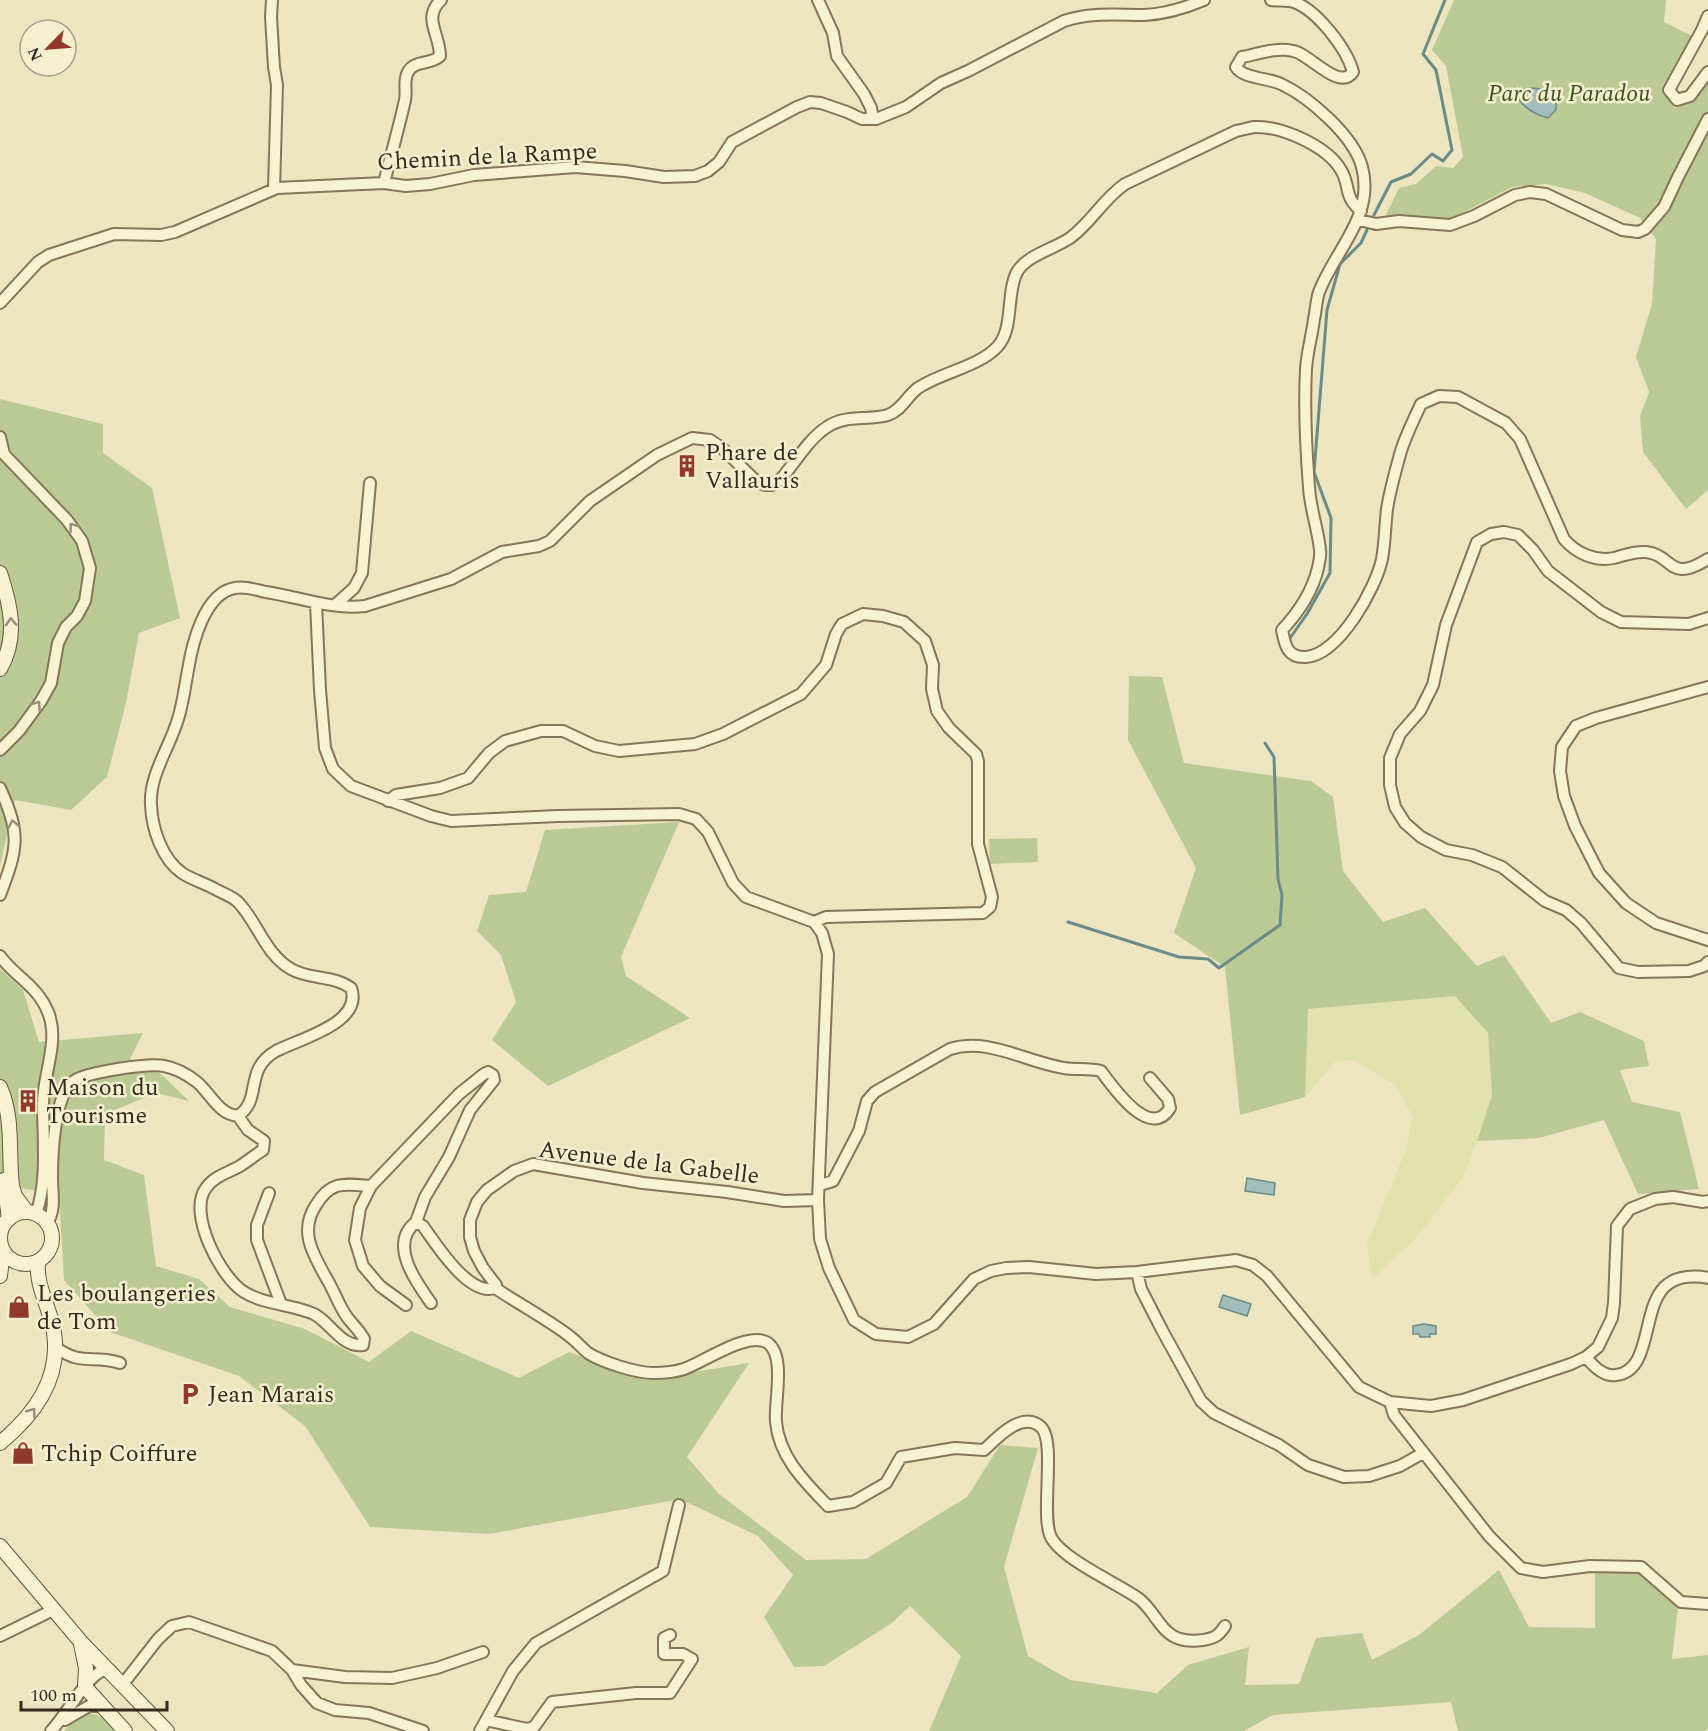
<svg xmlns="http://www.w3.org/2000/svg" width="1708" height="1731" viewBox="0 0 1708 1731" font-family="Spectral,serif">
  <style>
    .farmland { fill: #e1e1ad }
    .green { fill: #bbca94 }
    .water { fill: #a2beba; stroke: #6a8b88; stroke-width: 1.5 }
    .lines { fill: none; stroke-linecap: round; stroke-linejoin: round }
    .stream { stroke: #6a8b88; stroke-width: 3 }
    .street-casing { stroke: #847658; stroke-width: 14 }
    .secondary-casing { stroke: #66573c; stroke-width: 16 }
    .street { stroke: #f7f2d2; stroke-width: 10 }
    .secondary { stroke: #f7f2d2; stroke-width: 14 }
    .oneway { stroke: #968e77 }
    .labels { text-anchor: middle; stroke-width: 5; stroke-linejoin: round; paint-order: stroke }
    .park-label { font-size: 24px; font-style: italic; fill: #3e5024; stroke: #f4efcf }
    .street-label { font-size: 24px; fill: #342b1c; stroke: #f4efcf }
    .poi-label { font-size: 24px; fill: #342b1c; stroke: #f4efcf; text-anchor: start }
  </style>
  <rect width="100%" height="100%" fill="#ece5c0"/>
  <path class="farmland" d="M 1456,996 L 1488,1033 L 1492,1095 L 1465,1175 L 1414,1240 L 1372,1279 L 1367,1244 L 1405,1152 L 1413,1117 L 1395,1085 L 1354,1060 L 1335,1062 L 1305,1097 L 1307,1009 Z"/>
  <path class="green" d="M 1454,0 L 1666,0 L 1664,22 L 1694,37 L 1663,93 L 1675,108 L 1693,102 L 1708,83 L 1708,490 L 1686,509 L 1643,452 L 1640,416 L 1649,392 L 1636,357 L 1652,304 L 1656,239 L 1640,218 L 1585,193 L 1546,184 L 1512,187 L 1453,218 L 1385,217 L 1399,188 L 1416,184 L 1436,166 L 1453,168 L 1463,157 L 1446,66 L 1432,50 Z
    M 0,399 L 103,424 L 103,453 L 152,488 L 180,618 L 139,633 L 126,703 L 107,777 L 71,810 L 15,800 L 0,865 Z
    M 1129,676 L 1162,677 L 1184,763 L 1311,781 L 1333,797 L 1343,871 L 1383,922 L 1425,908 L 1477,966 L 1504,955 L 1551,1023 L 1580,1012 L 1644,1041 L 1649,1066 L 1620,1070 L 1632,1102 L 1680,1112 L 1699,1189 L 1638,1194 L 1604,1120 L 1539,1138 L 1477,1141 L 1492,1095 L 1488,1033 L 1455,996 L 1308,1009 L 1305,1097 L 1240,1115 L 1225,967 L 1174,933 L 1196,868 L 1128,740 Z
    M 679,822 L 621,957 L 626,976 L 690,1018 L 548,1086 L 492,1040 L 516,1002 L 501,955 L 477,931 L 489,895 L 526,892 L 545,830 Z
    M 1037,838 L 1038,862 L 990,864 L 989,839 Z
    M 0,969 L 23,990 L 39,1042 L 143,1033 L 130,1059 L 161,1074 L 189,1101 L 156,1093 L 105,1114 L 104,1160 L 144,1175 L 156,1266 L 199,1279 L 230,1307 L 305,1329 L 369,1362 L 411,1331 L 519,1378 L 569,1352 L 645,1380 L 749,1363 L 687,1457 L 719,1494 L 806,1560 L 866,1559 L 967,1497 L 1000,1445 L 1038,1448 L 1004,1567 L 1028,1656 L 1070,1680 L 1157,1693 L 1188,1665 L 1249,1647 L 1245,1685 L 1299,1684 L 1316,1638 L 1362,1633 L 1372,1660 L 1419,1635 L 1499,1570 L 1529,1627 L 1595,1628 L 1595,1572 L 1644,1574 L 1678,1607 L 1672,1659 L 1708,1655 L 1708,1729 L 1705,1731 L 1458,1731 L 1451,1702 L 1273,1715 L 1244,1731 L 929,1731 L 961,1656 L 910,1606 L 892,1623 L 824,1666 L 794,1667 L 764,1617 L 793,1575 L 758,1536 L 680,1499 L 489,1534 L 370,1527 L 305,1426 L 239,1376 L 110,1332 L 64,1280 L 59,1194 L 0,1185 Z
    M 85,1714 C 100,1712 108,1721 118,1731 L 64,1731 L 73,1721 Z"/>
  <path class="water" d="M 1529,88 L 1545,89 L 1556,94 L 1556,110 L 1548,118 C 1533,114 1520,106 1515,91 Z
    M 1247,1178 L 1275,1183 L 1274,1195 L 1245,1191 Z
    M 1223,1295 L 1251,1304 L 1247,1316 L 1219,1307 Z
    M 1424,1324 L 1436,1326 L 1436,1334 L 1430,1334 L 1430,1337 L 1420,1337 L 1419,1334 L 1413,1334 L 1413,1326 Z"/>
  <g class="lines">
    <path class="stream" d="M 1374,215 L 1391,182 L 1411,174 L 1432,154 L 1443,161 L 1452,150 L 1436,70 L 1423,54 L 1445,0
      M 1288,641 L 1307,614 L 1330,573 L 1331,518 L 1314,472 L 1327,310 L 1340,264 L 1361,243 L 1367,230
      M 1068,922 L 1179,957 L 1208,959 L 1219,968 L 1280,925 L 1282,895 L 1278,879 L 1274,757 L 1265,743"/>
    <g class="street-casing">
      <path id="street" d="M 272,0 L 271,17 L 274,67 L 277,85 L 274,189
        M 818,0 L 833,33 L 837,56 L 864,94 L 871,108 L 873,119
        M 1271,0 C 1278,1 1288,0 1294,2 C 1317,10 1347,49 1353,72 C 1339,92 1309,53 1293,51 C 1276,47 1258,54 1242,57 L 1236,67 C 1242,78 1268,78 1281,84 C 1309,97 1354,136 1362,167 C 1375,216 1335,250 1319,292 C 1316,301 1316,311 1314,319 C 1312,336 1307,352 1306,369 C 1304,408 1306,449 1309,487 C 1310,508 1318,529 1320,550 C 1321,556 1319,562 1318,568 C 1312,593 1299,612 1282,630 C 1285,645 1287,658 1306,657 C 1339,655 1376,588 1382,559 C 1385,543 1385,526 1387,509 C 1390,490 1396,469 1401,451 C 1406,435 1414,419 1421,404 L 1439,396 L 1458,397 L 1506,423 L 1520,439 L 1564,539 C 1576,553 1595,562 1614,558 C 1625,555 1634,551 1646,552 C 1674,555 1668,584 1708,559
        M 1708,16 L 1702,30 L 1669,90 L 1677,100 L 1690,96 L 1708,72
        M 384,183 C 391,155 399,127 405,100 C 407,91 403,80 408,72 C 414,60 431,65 440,56 C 440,34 422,18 441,0
        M 1359,220 L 1376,224 L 1399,221 L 1450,225 L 1474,216 L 1515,195 L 1530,192 L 1546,194 L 1622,230 L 1638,232 L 1645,229 L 1664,207 L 1678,177 L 1708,119
        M 0,303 L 38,262 L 49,255 L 114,234 L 161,235 L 175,232 L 277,188 L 384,183 L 406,186 L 430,184 L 474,175 L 575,167 L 625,171 L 664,177 L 695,176 L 708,171 L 719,162 L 732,142 L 797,107 L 810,102 L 821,103 L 847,112 L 862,119 L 876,119 L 906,107 L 941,83 L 968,71 L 1064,21 C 1091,12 1117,15 1144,15 C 1166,14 1185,8 1204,0
        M 0,437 L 4,454
        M 0,450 L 67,520 L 82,541 L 90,568 L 85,601 L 77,616 L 66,627 L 58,643 L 51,683 L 41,701 L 19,731 L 0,750
        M 316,603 L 320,690 L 325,748 L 333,769 L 351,786 L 431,816 L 451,821 L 558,816 L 679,814 L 696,819 L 708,832 L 733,883 L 746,897 L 814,922 L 822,933 L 828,954 L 818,1200 L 820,1239 L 829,1268 L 854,1320 L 876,1334 L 908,1337 L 934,1324 L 974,1279 L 991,1271 L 1006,1268 L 1029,1267 L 1096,1274 L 1137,1272 L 1236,1260 L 1253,1265 L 1267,1276 L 1359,1387 L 1390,1402 L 1431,1406 L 1463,1400 L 1571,1364 L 1586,1357 L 1598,1347 L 1612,1318 L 1614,1303 L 1617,1226 L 1630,1209 L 1655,1199 L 1673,1197 L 1703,1202 L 1708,1201
        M 335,605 L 354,588 L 362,573 L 370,483
        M 1708,618 L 1689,624 L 1621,622 L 1601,612 L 1548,571 L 1533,550 L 1518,535 L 1504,532 L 1491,534 L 1477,542 L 1446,625 L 1433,685 L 1420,711 L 1400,734 L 1390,758 L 1390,785 L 1395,807 L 1405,823 L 1421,837 L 1446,850 L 1472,855 L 1502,867 L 1545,901 L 1566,910 L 1581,923 L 1619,968 L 1638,972 L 1689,971 L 1704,966 L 1708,962
        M 1708,687 L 1596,718 L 1576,726 L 1562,747 L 1560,771 L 1564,796 L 1575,826 L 1599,873 L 1626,903 L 1656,923 L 1708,940
        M 0,788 C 21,834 18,848 0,895
        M 388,801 L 396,795 L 440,788 L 468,778 L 489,753 L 505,741 L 541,731 L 563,731 L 595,746 L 619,751 L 695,744 L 723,734 L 801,694 L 826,665 L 836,634 L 842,624 L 863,614 L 883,616 L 904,622 L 925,641 L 933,665 L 932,689 L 937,711 L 949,728 L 976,754 L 978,761 L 978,844 L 992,897 L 990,907 L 983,913 L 826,917 L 814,922
        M 0,956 C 15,977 37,985 48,1012 C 60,1042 43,1073 43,1104 C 43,1139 48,1180 36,1214
        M 238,1116 L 248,1130 L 264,1141 L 263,1150 C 255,1155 248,1161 240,1166 C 228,1173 214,1176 206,1188 C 187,1213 221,1278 244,1292 C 265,1305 292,1304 314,1314 C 331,1323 342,1348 363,1345 L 364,1339 C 360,1331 353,1325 347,1317 C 339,1306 335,1293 328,1281 C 314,1256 298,1232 316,1205 C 331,1180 345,1184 371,1186
        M 820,1185 L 833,1181 L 859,1131 L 867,1101 L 875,1092 L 950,1049 C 988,1037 1026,1062 1064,1068 C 1076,1070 1088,1068 1101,1071 C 1113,1087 1150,1141 1170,1108 L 1168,1099 L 1150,1078
        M 269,1193 L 257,1225 L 257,1240 L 281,1304
        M 47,1223 C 56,1211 52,1192 52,1178 C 52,1155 54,1094 74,1081 C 87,1072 148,1063 164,1066 C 175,1068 188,1075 197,1082 C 211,1094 218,1114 238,1116 C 263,1099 243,1070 276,1051 C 299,1039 364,1023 351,988 C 333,975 310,980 291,969 C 265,954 258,923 238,902 C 232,896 222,893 215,889 C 204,883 191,879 182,873 C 162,859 152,829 151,805 C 149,775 170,747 178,719 C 183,703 185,686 188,670 C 192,645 204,593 235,588 C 244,586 257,590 266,592 C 299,597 332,610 365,606 L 451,579 L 502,552 L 539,546 L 550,541 L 590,501 L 657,455 L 692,438 L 710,440 L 722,448 L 756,481 L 765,485 L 772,485 L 779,481 C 795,464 807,440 827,427 C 846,414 867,421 888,415 C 902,410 907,396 918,388 C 940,373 981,366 998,346 C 1014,328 1006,293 1017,272 C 1027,255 1054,249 1070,238 C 1091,223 1103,199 1125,184 L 1236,131 C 1242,130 1248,128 1254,127 C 1282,126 1327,146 1341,170 C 1351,187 1343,196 1361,211
        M 1137,1272 L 1141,1289 L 1162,1330 L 1201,1401 L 1214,1413 L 1279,1445 L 1308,1465 L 1344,1477 L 1369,1476 L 1400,1466 L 1423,1453
        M 495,1288 C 519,1304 545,1318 568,1335 C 575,1340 581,1347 588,1353 C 602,1362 636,1373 653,1373 C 662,1373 675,1372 684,1369 C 704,1362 749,1330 768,1343 C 786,1357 774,1402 776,1422 C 779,1457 805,1482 828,1506 L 853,1502 L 886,1483 L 901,1457 L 955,1448 L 984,1450 C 997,1438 1022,1410 1041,1427 C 1056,1441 1041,1511 1050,1535 C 1059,1558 1117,1583 1138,1598 C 1154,1609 1160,1633 1180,1639 C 1189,1642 1207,1641 1216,1636 C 1219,1634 1223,1629 1225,1626
        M 431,1303 C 416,1282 388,1244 416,1222 L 423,1226 C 436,1244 469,1297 495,1288 L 496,1285 L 483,1268 L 474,1251 L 470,1237 L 470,1220 L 477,1202 L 487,1190 L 514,1171 L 533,1164 L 643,1183 L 727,1192 L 784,1201 L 818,1200
        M 406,1305 L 380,1286 L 363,1266 L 355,1240 L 360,1208 L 371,1186 L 459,1094 L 484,1074 L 488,1072 L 493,1075 L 494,1080 L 470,1110 L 449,1157 L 425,1197 L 416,1222
        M 55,1347 C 83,1367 92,1354 120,1363
        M 1586,1357 C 1593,1366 1604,1377 1616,1375 C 1654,1371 1640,1304 1668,1284 C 1678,1276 1696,1275 1708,1278
        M 1390,1402 L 1394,1415 L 1489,1536 L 1521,1568 L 1543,1572 L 1590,1566 L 1641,1567 L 1681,1602 L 1708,1604
        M 0,1636 L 53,1610
        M 292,1670 L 301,1685 L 317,1703 L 335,1710 L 369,1713 L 423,1731
        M 123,1684 L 158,1639 L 172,1626 L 189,1622 L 272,1651 L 292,1670 L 345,1677 L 392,1678 L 437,1668 L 483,1652
        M 65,1720 L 89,1706 L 102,1706
        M 486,1720 L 527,1729 L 534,1727 L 552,1702 L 636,1693 L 670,1693 L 692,1659 L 683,1654 L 664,1654 L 664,1638 L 670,1635
        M 51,1731 C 64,1718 87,1676 102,1671 C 106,1670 108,1671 112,1672
        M 480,1731 L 513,1671 L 536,1643 L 663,1571 L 679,1505"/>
    </g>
    <g class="secondary-casing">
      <path id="secondary" d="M 0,573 C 11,606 18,638 0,669
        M 0,1087 C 14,1119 8,1152 12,1186 L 15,1196 L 27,1212
        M 4,1180 L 9,1219
        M0 1238a26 26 0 1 1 52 0a26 26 0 1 1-52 0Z
        M 0,1276 L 3,1250
        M 0,1443 C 38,1412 66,1371 51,1319 C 45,1299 36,1282 38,1261
        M 0,1546 L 81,1642 L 167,1731
        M 81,1644 L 86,1668 L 85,1687 L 125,1731"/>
    </g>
    <use href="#street" class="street"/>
    <use href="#secondary" class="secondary"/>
  </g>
  <defs><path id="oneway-chevron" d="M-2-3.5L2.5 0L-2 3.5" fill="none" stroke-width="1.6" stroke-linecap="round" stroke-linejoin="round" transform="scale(1.5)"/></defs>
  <g class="oneway">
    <use href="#oneway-chevron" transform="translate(73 527) rotate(-126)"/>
    <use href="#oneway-chevron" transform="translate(11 622) rotate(-93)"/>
    <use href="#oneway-chevron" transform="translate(37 705) rotate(-55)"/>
    <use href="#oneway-chevron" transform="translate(13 824) rotate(-101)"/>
    <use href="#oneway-chevron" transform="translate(32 1412) rotate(-53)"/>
  </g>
  <defs>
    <g id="building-bare" transform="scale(1.8)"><path d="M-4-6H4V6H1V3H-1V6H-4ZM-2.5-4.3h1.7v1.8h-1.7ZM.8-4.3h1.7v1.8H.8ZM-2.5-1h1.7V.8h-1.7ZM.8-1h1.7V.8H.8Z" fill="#91392a" stroke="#f4efcf" stroke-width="2.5" paint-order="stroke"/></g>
    <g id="shop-bare" transform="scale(1.8)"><path d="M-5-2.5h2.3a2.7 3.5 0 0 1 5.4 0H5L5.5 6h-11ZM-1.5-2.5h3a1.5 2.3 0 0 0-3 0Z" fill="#91392a" stroke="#f4efcf" stroke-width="2.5" paint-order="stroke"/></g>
    <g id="parking-bare" transform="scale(1.8)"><path d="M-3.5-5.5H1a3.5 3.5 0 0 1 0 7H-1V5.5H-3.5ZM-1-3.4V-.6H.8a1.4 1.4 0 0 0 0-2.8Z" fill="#91392a" stroke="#f4efcf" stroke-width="2.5" paint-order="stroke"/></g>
  </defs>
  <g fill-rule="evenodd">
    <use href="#building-bare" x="687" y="466"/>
    <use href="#building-bare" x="28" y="1101"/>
    <use href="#shop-bare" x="19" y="1307"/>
    <use href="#parking-bare" x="190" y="1394"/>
    <use href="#shop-bare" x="23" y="1453"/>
  </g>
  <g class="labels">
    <g class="park-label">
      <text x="1569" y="101">Parc du Paradou</text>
    </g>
    <g class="street-label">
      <text transform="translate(487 156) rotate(-3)" y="8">Chemin de la Rampe</text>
      <text transform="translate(649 1162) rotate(7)" y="8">Avenue de la Gabelle</text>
    </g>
    <g class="poi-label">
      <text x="705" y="460">Phare de<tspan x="705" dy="28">Vallauris</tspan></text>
      <text x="46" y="1095">Maison du<tspan x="46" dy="28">Tourisme</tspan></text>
      <text x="37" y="1301">Les boulangeries<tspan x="37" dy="28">de Tom</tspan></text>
      <text x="208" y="1402">Jean Marais</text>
      <text x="41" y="1461">Tchip Coiffure</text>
    </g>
  </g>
  <g transform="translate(48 48) rotate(245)"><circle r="28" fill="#f4efcf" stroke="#a7a187" stroke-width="1.5"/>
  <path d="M0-4.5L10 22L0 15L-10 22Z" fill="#91392a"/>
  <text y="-9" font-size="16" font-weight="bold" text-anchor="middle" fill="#342b1c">N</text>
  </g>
  <path d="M21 1701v9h146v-9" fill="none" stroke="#342b1c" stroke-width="3"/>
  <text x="30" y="1701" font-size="18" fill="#342b1c" stroke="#f4efcf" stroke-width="4.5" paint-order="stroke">100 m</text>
</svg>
